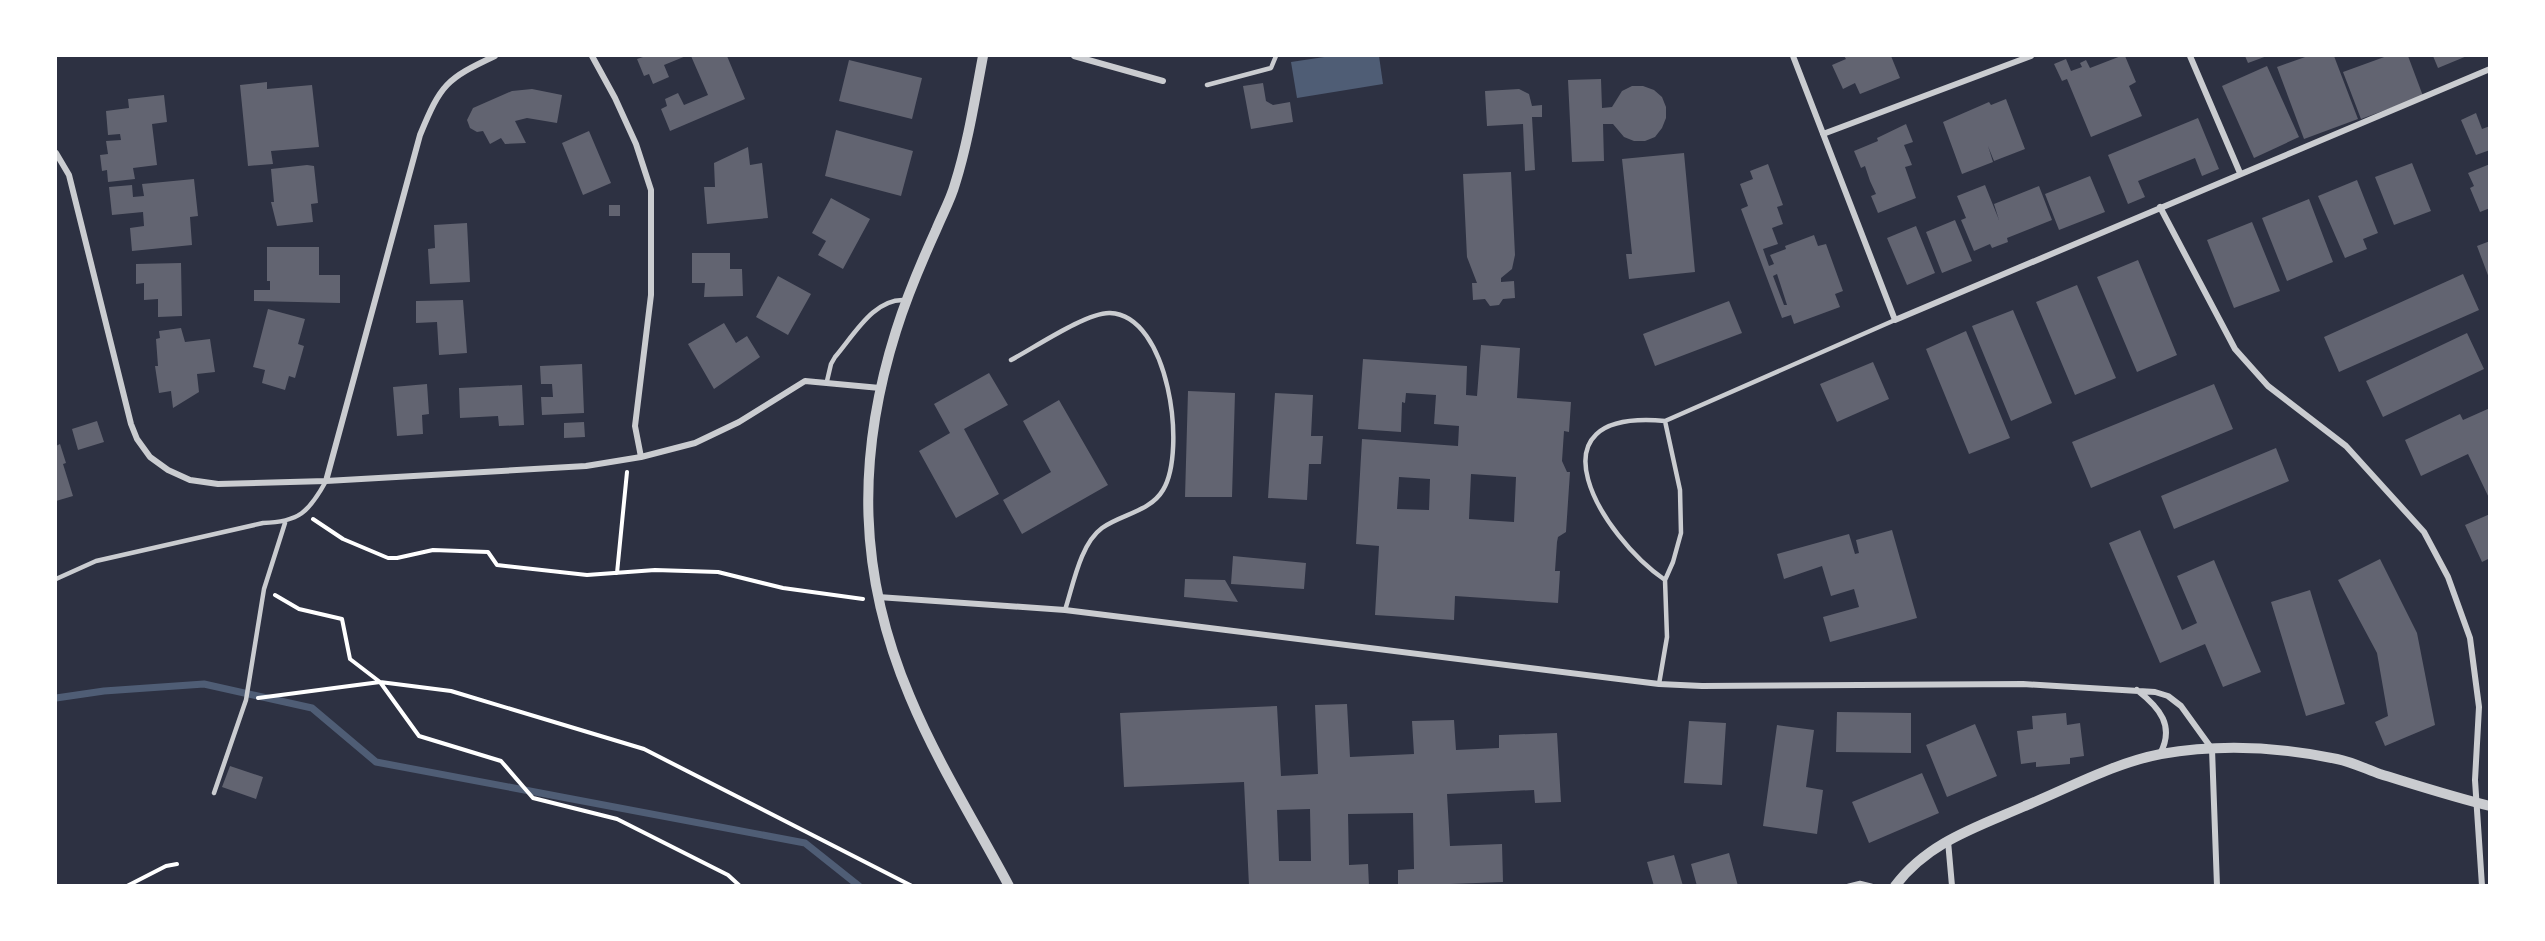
<svg xmlns="http://www.w3.org/2000/svg" width="2545" height="941" viewBox="0 0 2545 941" font-family="'Alegreya Sans',sans-serif">
  <style>
    .water { fill: #4f5d75 }
    .lines { fill: none; stroke-linecap: round; stroke-linejoin: round }
    .stream { stroke: #4f5d75; stroke-width: 7 }
    .building { fill: #626471; fill-rule: evenodd }
    .path { stroke: #fff; stroke-width: 4 }
    .service { stroke: #caccd0; stroke-width: 4.5 }
    .minor { stroke: #caccd0; stroke-width: 6 }
    .tertiary { stroke: #caccd0; stroke-width: 10 }
  </style>
  <rect width="100%" height="100%" fill="#2d3142"/>
  <path class="water" d="M 1331,56 L 1379,56 L 1383,84 L 1297,98 L 1291,62 Z"/>
  <g class="lines">
    <path class="stream" d="M 56,698 L 104,691 L 204,684 L 312,708 L 376,762 L 805,843 L 859,886"/>
  </g>
  <path class="building" d="M 646,56 L 686,56 L 664,65 L 669,77 L 653,84 L 649,74 L 644,76 L 637,59 Z
    M 691,56 L 727,56 L 745,99 L 670,131 L 661,109 L 667,106 L 665,99 L 678,93 L 684,105 L 708,95 Z
    M 1844,56 L 1891,56 L 1900,78 L 1860,94 L 1855,83 L 1843,89 L 1832,65 L 1846,59 Z
    M 2121,56 L 2125,56 L 2136,82 L 2129,86 L 2142,116 L 2091,137 L 2067,79 L 2062,81 L 2054,64 L 2066,59 L 2071,71 L 2082,67 L 2080,63 L 2086,60 L 2090,68 Z
    M 2245,56 L 2267,56 L 2248,63 Z
    M 2308,56 L 2334,56 L 2358,119 L 2304,139 L 2277,67 Z
    M 2387,56 L 2408,56 L 2423,96 L 2361,119 L 2343,72 Z
    M 2433,56 L 2467,56 L 2438,68 Z
    M 849,60 L 922,78 L 912,119 L 839,101 Z
    M 2267,66 L 2299,137 L 2254,158 L 2222,86 Z
    M 1601,79 L 1602,108 L 1612,107 L 1622,91 L 1632,86 L 1643,86 L 1654,90 L 1662,97 L 1666,107 L 1666,118 L 1662,128 L 1655,137 L 1645,141 L 1634,141 L 1624,137 L 1613,124 L 1603,124 L 1604,161 L 1572,162 L 1568,80 Z
    M 267,82 L 267,89 L 312,85 L 319,147 L 271,151 L 273,164 L 248,166 L 240,85 Z
    M 1263,83 L 1266,101 L 1273,105 L 1290,102 L 1293,122 L 1251,129 L 1243,86 Z
    M 532,89 L 562,95 L 557,123 L 527,118 L 515,121 L 526,143 L 505,144 L 501,138 L 490,144 L 483,131 L 477,132 L 470,128 L 467,120 L 473,108 L 512,91 Z
    M 1519,89 L 1529,94 L 1532,106 L 1542,105 L 1542,117 L 1532,117 L 1535,170 L 1525,171 L 1523,124 L 1487,126 L 1485,91 Z
    M 164,95 L 167,122 L 152,124 L 157,165 L 133,168 L 135,179 L 108,182 L 107,170 L 102,171 L 100,155 L 108,154 L 106,141 L 121,140 L 120,134 L 108,135 L 106,111 L 129,108 L 128,99 Z
    M 2006,99 L 2025,149 L 1994,161 L 1988,146 L 1993,162 L 1962,174 L 1943,122 L 1989,102 L 1991,105 Z
    M 2476,113 L 2482,129 L 2490,126 L 2490,150 L 2476,155 L 2461,120 Z
    M 2198,118 L 2219,169 L 2202,176 L 2195,158 L 2138,181 L 2145,197 L 2128,204 L 2108,155 Z
    M 1906,124 L 1913,142 L 1904,145 L 1912,165 L 1905,167 L 1916,198 L 1878,213 L 1871,196 L 1876,194 L 1870,181 L 1865,166 L 1861,168 L 1854,151 L 1878,141 L 1877,138 Z
    M 836,130 L 913,151 L 901,196 L 825,176 Z
    M 589,131 L 611,183 L 583,195 L 562,143 Z
    M 748,147 L 750,165 L 762,163 L 768,218 L 707,224 L 704,187 L 715,187 L 714,163 Z
    M 1684,153 L 1695,272 L 1629,279 L 1626,254 L 1632,254 L 1622,159 Z
    M 2412,163 L 2431,211 L 2394,225 L 2375,177 Z
    M 1768,164 L 1783,205 L 1777,207 L 1783,224 L 1772,228 L 1778,244 L 1763,249 L 1769,266 L 1774,264 L 1770,255 L 1786,249 L 1785,246 L 1814,235 L 1818,246 L 1826,244 L 1843,291 L 1835,294 L 1840,307 L 1794,324 L 1791,315 L 1782,318 L 1741,209 L 1748,206 L 1740,184 L 1753,179 L 1750,171 ZM 1777,274 L 1787,305 L 1784,305 L 1773,276 Z
    M 2490,164 L 2490,208 L 2480,212 L 2470,188 L 2474,186 L 2468,173 Z
    M 307,165 L 314,166 L 318,203 L 311,204 L 313,222 L 277,226 L 271,202 L 274,202 L 271,169 Z
    M 1511,172 L 1515,255 L 1512,269 L 1501,278 L 1501,282 L 1514,281 L 1515,298 L 1503,299 L 1499,305 L 1490,306 L 1485,299 L 1473,300 L 1472,283 L 1477,283 L 1467,257 L 1463,174 Z
    M 2090,176 L 2105,212 L 2059,230 L 2045,194 Z
    M 194,179 L 198,216 L 190,217 L 192,245 L 132,251 L 130,228 L 144,226 L 143,212 L 112,215 L 109,187 L 132,185 L 133,197 L 144,196 L 142,184 Z
    M 2357,180 L 2378,233 L 2363,239 L 2367,249 L 2345,258 L 2318,196 Z
    M 1985,185 L 1999,220 L 1994,204 L 2039,186 L 2052,220 L 2007,238 L 2008,242 L 1992,248 L 1990,244 L 1974,251 L 1961,220 L 1966,218 L 1957,196 Z
    M 831,198 L 870,219 L 843,269 L 818,255 L 826,241 L 812,233 Z
    M 2309,199 L 2333,262 L 2287,281 L 2262,218 Z
    M 609,205 L 620,205 L 620,216 L 609,216 Z
    M 1955,220 L 1972,261 L 1942,273 L 1926,232 Z
    M 2252,222 L 2280,291 L 2234,308 L 2207,240 Z
    M 467,223 L 470,282 L 430,284 L 428,249 L 435,248 L 434,225 Z
    M 1916,226 L 1935,273 L 1907,285 L 1887,238 Z
    M 2490,241 L 2490,278 L 2489,278 L 2477,246 Z
    M 267,247 L 319,247 L 319,275 L 340,275 L 340,303 L 254,301 L 254,290 L 270,290 L 270,281 L 267,281 Z
    M 692,253 L 730,253 L 730,269 L 742,269 L 743,296 L 704,297 L 705,283 L 692,283 Z
    M 2138,260 L 2177,355 L 2137,372 L 2097,277 Z
    M 181,263 L 182,316 L 158,317 L 158,299 L 144,300 L 144,283 L 136,284 L 136,264 Z
    M 2463,274 L 2479,310 L 2339,372 L 2324,337 Z
    M 778,276 L 811,294 L 788,335 L 756,317 Z
    M 2077,285 L 2116,378 L 2075,395 L 2036,302 Z
    M 463,300 L 467,353 L 439,355 L 437,322 L 416,323 L 416,301 Z
    M 1729,301 L 1742,333 L 1655,366 L 1643,334 Z
    M 268,309 L 305,319 L 298,344 L 304,346 L 295,378 L 289,376 L 285,390 L 262,383 L 265,370 L 253,367 Z
    M 2013,310 L 2052,403 L 2011,421 L 1972,326 Z
    M 724,323 L 736,343 L 747,336 L 760,357 L 714,389 L 688,344 Z
    M 181,328 L 185,342 L 210,339 L 215,372 L 197,374 L 199,392 L 173,408 L 171,391 L 159,393 L 155,366 L 158,366 L 156,339 L 160,338 L 159,331 Z
    M 1966,331 L 2010,438 L 1969,454 L 1926,349 Z
    M 2467,333 L 2484,369 L 2383,417 L 2366,381 Z
    M 1481,345 L 1520,348 L 1517,398 L 1571,402 L 1569,432 L 1564,431 L 1562,461 L 1567,472 L 1570,472 L 1566,532 L 1558,537 L 1557,542 L 1555,571 L 1560,571 L 1558,603 L 1455,596 L 1454,620 L 1375,615 L 1379,546 L 1356,544 L 1362,439 L 1458,446 L 1459,426 L 1434,424 L 1436,395 L 1406,393 L 1405,403 L 1402,402 L 1401,432 L 1358,429 L 1363,359 L 1467,366 L 1466,395 L 1477,396 ZM 1471,474 L 1516,477 L 1514,522 L 1469,519 ZM 1399,477 L 1430,479 L 1429,510 L 1397,509 Z
    M 1873,362 L 1889,399 L 1837,422 L 1820,384 Z
    M 582,364 L 584,413 L 542,415 L 541,397 L 553,397 L 552,384 L 541,384 L 540,366 Z
    M 989,373 L 1008,405 L 964,429 L 999,494 L 956,518 L 919,451 L 950,433 L 934,404 Z
    M 427,384 L 429,414 L 422,415 L 423,434 L 397,436 L 393,387 Z
    M 2214,384 L 2233,429 L 2091,488 L 2072,442 Z
    M 522,385 L 524,425 L 499,426 L 498,416 L 460,418 L 459,388 Z
    M 1188,391 L 1235,393 L 1232,497 L 1185,497 Z
    M 1275,393 L 1313,395 L 1311,436 L 1323,436 L 1321,464 L 1309,464 L 1307,500 L 1268,498 Z
    M 1059,400 L 1108,485 L 1022,534 L 1003,500 L 1051,472 L 1023,421 Z
    M 2490,408 L 2490,500 L 2468,454 L 2421,476 L 2405,440 L 2460,414 L 2463,420 Z
    M 97,421 L 104,442 L 78,450 L 72,429 Z
    M 584,422 L 585,437 L 564,438 L 564,423 Z
    M 60,444 L 66,463 L 63,464 L 73,496 L 56,501 L 56,446 Z
    M 2276,448 L 2289,481 L 2174,529 L 2161,496 Z
    M 2490,514 L 2490,558 L 2482,562 L 2465,525 Z
    M 1892,530 L 1917,618 L 1830,642 L 1823,617 L 1859,607 L 1854,589 L 1831,596 L 1822,566 L 1784,579 L 1777,554 L 1849,534 L 1855,554 L 1859,553 L 1856,540 Z
    M 2140,530 L 2182,630 L 2197,623 L 2177,576 L 2214,560 L 2261,672 L 2223,687 L 2205,644 L 2160,663 L 2109,543 Z
    M 1233,556 L 1306,563 L 1304,589 L 1231,584 Z
    M 2380,559 L 2417,633 L 2435,725 L 2385,746 L 2375,722 L 2388,716 L 2377,653 L 2338,580 Z
    M 1185,579 L 1225,580 L 1238,602 L 1184,597 Z
    M 2310,590 L 2345,704 L 2306,716 L 2271,602 Z
    M 1347,704 L 1350,757 L 1414,754 L 1412,721 L 1454,720 L 1456,750 L 1499,748 L 1499,735 L 1557,733 L 1561,802 L 1535,803 L 1534,790 L 1447,794 L 1450,846 L 1502,844 L 1503,882 L 1398,886 L 1398,870 L 1414,869 L 1413,813 L 1348,814 L 1349,865 L 1368,864 L 1369,886 L 1249,886 L 1244,782 L 1124,787 L 1120,713 L 1277,706 L 1281,776 L 1318,774 L 1315,705 ZM 1310,809 L 1311,861 L 1279,861 L 1277,810 Z
    M 1837,712 L 1911,713 L 1911,753 L 1836,752 Z
    M 2066,713 L 2067,725 L 2080,723 L 2084,756 L 2070,758 L 2070,764 L 2036,767 L 2036,762 L 2021,764 L 2017,731 L 2033,729 L 2032,716 Z
    M 1689,721 L 1726,723 L 1722,785 L 1684,783 Z
    M 1975,724 L 1997,776 L 1947,797 L 1926,745 Z
    M 1777,725 L 1814,730 L 1806,787 L 1823,790 L 1817,834 L 1763,826 Z
    M 230,766 L 263,777 L 256,799 L 222,787 Z
    M 1922,773 L 1939,813 L 1869,843 L 1852,802 Z
    M 1729,853 L 1738,886 L 1697,886 L 1691,864 Z
    M 1674,855 L 1683,886 L 1654,886 L 1647,862 Z"/>
  <g class="lines">
    <path class="path" d="M 313,519 L 343,539 L 388,558 L 397,558 L 433,550 L 488,552 L 497,565 L 587,575 L 655,570 L 718,572 L 783,588 L 863,599
      M 617,573 L 627,472
      M 275,595 L 299,609 L 342,619 L 350,659 L 380,682 L 419,736 L 501,761 L 533,798 L 617,819 L 728,875 L 740,886
      M 258,698 L 380,682 L 451,691 L 644,749 L 912,886
      M 127,886 L 166,866 L 177,864"/>
    <path class="service" d="M 1207,85 L 1271,68 L 1276,56
      M 1011,360 C 1034,348 1087,312 1110,313 C 1169,315 1187,451 1163,490 C 1150,512 1121,514 1102,528 C 1080,544 1073,586 1065,610
      M 827,381 L 831,364 L 835,357 C 854,335 874,298 905,300
      M 56,579 L 96,561 L 263,523 C 299,522 309,512 326,481
      M 1665,580 C 1602,537 1523,408 1665,421 L 1895,320
      M 1659,684 L 1667,637 L 1665,580 L 1673,562 L 1681,533 L 1680,490 L 1665,421
      M 214,793 L 246,700 L 264,589 L 285,523
      M 1848,886 L 1860,883 L 1872,886"/>
    <path class="minor" d="M 592,56 L 615,98 L 636,144 L 651,190 L 651,295 L 635,426 L 641,457
      M 1074,56 L 1163,81
      M 1793,56 L 1895,320 L 2490,69
      M 2190,56 L 2240,173
      M 1823,134 L 2031,56
      M 56,153 L 69,175 L 131,424 L 137,439 L 150,457 L 168,470 L 190,480 L 218,484 L 326,481 L 586,466 L 641,457 L 695,443 L 739,422 L 805,381 L 880,388
      M 2160,207 L 2235,349 L 2268,386 L 2346,446 L 2424,532 L 2448,577 L 2470,638 L 2479,707 L 2475,780 L 2482,886
      M 326,481 L 420,135 C 441,84 446,79 495,56
      M 878,597 L 1065,610 L 1659,684 L 1702,686 L 2023,684 L 2155,692 L 2168,696 L 2181,706 L 2212,749 L 2217,886
      M 2137,690 C 2160,708 2175,726 2160,754
      M 1948,841 L 1952,886"/>
    <path class="tertiary" d="M 983,56 C 975,98 968,143 955,184 C 951,199 942,215 936,230 C 921,263 907,296 896,331 C 856,458 858,575 910,697 C 937,762 976,824 1009,886
      M 1895,886 C 1928,842 1977,827 2025,806 C 2069,788 2114,763 2161,754 C 2219,744 2280,747 2337,759 C 2352,762 2366,769 2380,774 C 2416,785 2453,797 2490,806"/>
  </g>
  <rect width="2545" height="941" fill="none" stroke="#ffffff" stroke-width="114"/>
</svg>
